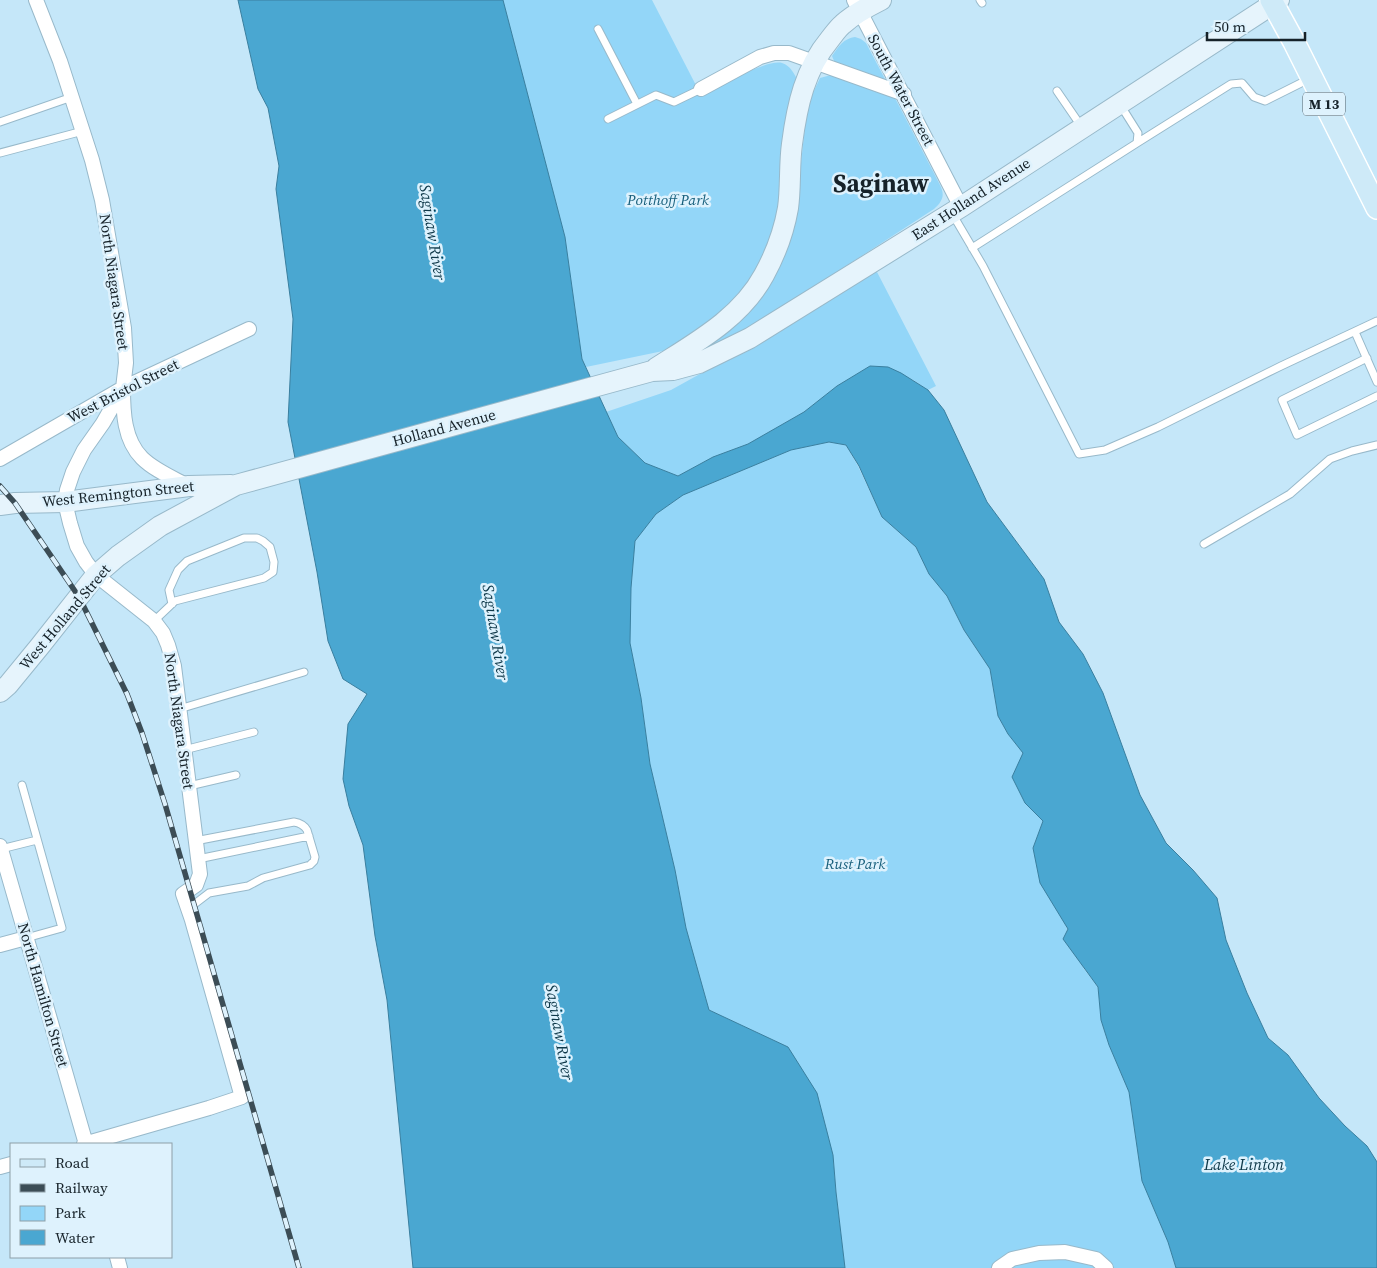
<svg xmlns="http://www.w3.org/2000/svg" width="1377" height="1268" viewBox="0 0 1377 1268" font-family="'Source Serif 4',serif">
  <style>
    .green { fill: #93d6f8 }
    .water { fill: #4aa7d1; stroke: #3a7f9f }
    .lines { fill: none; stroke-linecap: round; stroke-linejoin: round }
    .service-casing { stroke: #98b9ca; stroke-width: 9 }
    .minor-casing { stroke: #98b9ca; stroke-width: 16 }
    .secondary-casing { stroke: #98b9ca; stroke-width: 22 }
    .primary-casing { stroke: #fff; stroke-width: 24 }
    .service { stroke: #fff; stroke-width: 7 }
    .minor { stroke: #fff; stroke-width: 14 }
    .secondary { stroke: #e6f4fc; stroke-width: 20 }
    .primary { stroke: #ceeaf8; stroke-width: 21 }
    .rail-casing { stroke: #3c4d56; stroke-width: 5.5 }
    .rail { stroke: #def2fd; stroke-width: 4; stroke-dasharray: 11; stroke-linecap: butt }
    .labels { text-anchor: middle; stroke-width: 5; stroke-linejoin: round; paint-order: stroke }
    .shield { fill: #def2fd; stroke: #526069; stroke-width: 1 }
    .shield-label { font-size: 14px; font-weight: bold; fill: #162229 }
    .street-label { font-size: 15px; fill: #162229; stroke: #def2fd }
    .park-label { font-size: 15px; font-style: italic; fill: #175f7c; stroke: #def2fd }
    .water-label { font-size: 16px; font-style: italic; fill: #0e3849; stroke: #def2fd }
    .town-label { font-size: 25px; font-weight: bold; fill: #162229; stroke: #def2fd }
  </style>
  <rect width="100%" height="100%" fill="#c5e7f9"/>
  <path class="green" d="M 503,0 L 652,0 L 701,95 C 718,87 766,59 782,63 C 791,66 793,73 798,80 L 776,219 L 767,254 L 738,298 L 681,344 L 663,351 L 586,367 L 582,359 L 565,237 Z
    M 855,37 L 861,39 L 866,43 L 885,79 L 883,80 L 835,63 L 832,56 C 838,47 844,38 855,37 Z
    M 831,75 L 894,97 L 896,100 L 939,183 C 945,194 944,200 934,209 L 752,327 L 694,355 L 719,339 L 750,311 L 796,209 L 806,117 L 811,97 L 820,78 Z
    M 877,272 L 936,386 L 928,390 L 913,380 L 870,366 L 837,386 L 804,412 L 748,444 L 713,457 L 678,476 L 645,463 L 618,437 L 606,412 L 671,390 L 783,328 L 872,273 Z
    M 829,442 L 846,445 L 858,466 L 882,517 L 916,547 L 929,574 L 947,596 L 964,630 L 990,669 L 998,716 L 1008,734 L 1023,753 L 1025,803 L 1043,821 L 1033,848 L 1084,969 L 1098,987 L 1101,1020 L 1109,1045 L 1129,1092 L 1142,1181 L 1168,1242 L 1176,1268 L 845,1268 L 836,1192 L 833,1155 L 788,1047 L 709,1010 L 686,928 L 675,870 L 650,764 L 641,698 L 630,643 L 631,588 L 635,541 L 656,514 L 683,495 L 791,450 Z"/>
  <path class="water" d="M 238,0 L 503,0 L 565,237 L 582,359 L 618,437 L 645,463 L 678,476 L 713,457 L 748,444 L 804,412 L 837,386 L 870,366 L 888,367 L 901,373 L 928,390 L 944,410 L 987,502 L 1044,579 L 1059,622 L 1083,654 L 1103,693 L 1140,795 L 1166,843 L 1193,870 L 1217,898 L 1226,940 L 1247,993 L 1268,1038 L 1288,1055 L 1319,1098 L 1345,1126 L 1367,1146 L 1377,1162 L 1377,1268 L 1176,1268 L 1168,1242 L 1142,1181 L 1129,1092 L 1109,1045 L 1101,1020 L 1098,987 L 1063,939 L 1068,929 L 1040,883 L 1033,848 L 1043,821 L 1025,803 L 1012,777 L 1023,753 L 1008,734 L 998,716 L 990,669 L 964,630 L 947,596 L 929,574 L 916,547 L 882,517 L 859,466 L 846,445 L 829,442 L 791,450 L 683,495 L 656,514 L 635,541 L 631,588 L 630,643 L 641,698 L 650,764 L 675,870 L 686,928 L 709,1010 L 788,1047 L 817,1093 L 833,1155 L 836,1192 L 845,1268 L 413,1268 L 387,1000 L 375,936 L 363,845 L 349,806 L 343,779 L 348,724 L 367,694 L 343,679 L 328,641 L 317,572 L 288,422 L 293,319 L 276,189 L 279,166 L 268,108 L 258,89 Z"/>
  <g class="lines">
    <g class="service-casing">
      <path id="service" d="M 980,0 L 982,3
        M 598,29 L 637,104
        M 1057,91 L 1081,126
        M 608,119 L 656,95 L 674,102 L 701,89
        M 0,122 L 72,97
        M 1137,143 L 1231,84 L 1242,83 L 1254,97 L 1265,101 L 1309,79
        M 0,153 L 83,131
        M 953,215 L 983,266 L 1079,454 L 1105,450 L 1158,427 L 1281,366 L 1377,321
        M 972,248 L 1137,143 L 1138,133 L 1121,106
        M 1355,332 L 1377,382
        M 1367,358 L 1282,400 L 1297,435 L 1377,396
        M 1204,544 L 1290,494 L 1330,459 L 1352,451 L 1377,445
        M 154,621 L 175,601 L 264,578 L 273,572 L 274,562 L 270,547 L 263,541 L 257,538 L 244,538 L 187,561 L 178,570 L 169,590 L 172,604
        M 179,709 L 304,672
        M 184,750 L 254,732
        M 22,785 L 62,928 L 26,938
        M 189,786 L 236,775
        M 1,849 L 37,840
        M 198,859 L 309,836
        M 188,909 L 209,893 L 248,886 L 263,878 L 310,865 L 314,861 L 315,857 L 307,830 C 304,825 300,823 294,822 L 195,841"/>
    </g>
    <g class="minor-casing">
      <path id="minor" d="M 36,0 L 60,61 L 92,160 L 102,200 L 124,328 L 126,363 L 123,388 L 103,423 L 84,450 L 73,472 L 67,490 L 65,502 L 70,523 L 77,546 L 86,562 L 96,575 L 154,621 L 163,633 L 168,645 L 174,666 L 200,874 L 196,885 L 183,894 L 192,920 L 242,1097 L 209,1108 L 84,1144
        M 854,0 L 961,207
        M 701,89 L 760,57 L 774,53 L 789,53 L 904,94
        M 123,388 C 123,412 124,440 142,458 C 154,470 173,478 188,486
        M 0,459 L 123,388 L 249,329
        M 0,846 L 86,1144
        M 0,945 L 26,938
        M 0,1167 L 11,1164
        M 117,1257 L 120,1268
        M 999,1268 L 1012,1259 L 1039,1253 L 1065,1252 L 1096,1259 L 1106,1268"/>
    </g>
    <g class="secondary-casing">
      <path id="secondary" d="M 656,368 C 695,343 741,318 764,275 C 775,255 784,231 788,208 C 791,187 789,165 792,144 C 797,105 805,69 830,39 C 834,34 838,28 843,24 C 854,14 867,7 881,0
        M 0,505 L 15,503 L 65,502 L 189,486 L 231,485
        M 0,692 L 8,685 L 40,646 L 96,575 L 118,556 L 160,526 L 236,485 L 652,371 L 673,370 L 699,363 L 750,338 L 961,207 L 1279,0"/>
    </g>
    <g class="primary-casing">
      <path id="primary" d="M 1271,0 L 1294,42 L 1377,208"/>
    </g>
    <use href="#service" class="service"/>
    <use href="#minor" class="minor"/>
    <use href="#secondary" class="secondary"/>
    <use href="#primary" class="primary"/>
    <g class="rail-casing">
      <path id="rail" d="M 0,486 L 15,503 L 79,597 L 127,694 L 142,733 L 165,804 L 299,1268"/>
    </g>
    <use href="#rail" class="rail"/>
  </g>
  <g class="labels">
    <rect class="shield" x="1303" y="92.5" width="42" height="23" rx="4"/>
    <g class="shield-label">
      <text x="1324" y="109">M 13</text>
    </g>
    <g class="street-label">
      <text transform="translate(901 90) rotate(62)" y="5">South Water Street</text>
      <text transform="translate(971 199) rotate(-33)" y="5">East Holland Avenue</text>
      <text transform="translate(114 282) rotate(82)" y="5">North Niagara Street</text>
      <text transform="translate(123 391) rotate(-27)" y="5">West Bristol Street</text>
      <text transform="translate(444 428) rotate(-15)" y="5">Holland Avenue</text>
      <text transform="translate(118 494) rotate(-6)" y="5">West Remington Street</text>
      <text transform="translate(65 617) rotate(-50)" y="5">West Holland Street</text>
      <text transform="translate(179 721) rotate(82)" y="5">North Niagara Street</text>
      <text transform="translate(43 995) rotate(74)" y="5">North Hamilton Street</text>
    </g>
    <g class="park-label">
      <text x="668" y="205">Potthoff Park</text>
      <text x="855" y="869">Rust Park</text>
    </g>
    <g class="water-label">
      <text transform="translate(433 232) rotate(81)" y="6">Saginaw River</text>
      <text transform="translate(496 632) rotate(81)" y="6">Saginaw River</text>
      <text transform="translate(560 1032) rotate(80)" y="6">Saginaw River</text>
      <text x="1244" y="1170">Lake Linton</text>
    </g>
    <g class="town-label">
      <text x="881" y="192">Saginaw</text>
    </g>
  </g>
  <rect x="10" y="1143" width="162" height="115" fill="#def2fd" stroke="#8e9fa8"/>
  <rect x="20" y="1159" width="25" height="8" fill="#ceeaf8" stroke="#8e9fa8"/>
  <text x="55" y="1168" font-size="15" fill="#162229">Road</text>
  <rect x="20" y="1184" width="25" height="8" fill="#3c4d56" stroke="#8e9fa8"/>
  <text x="55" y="1193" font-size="15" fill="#162229">Railway</text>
  <rect x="20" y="1206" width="25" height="15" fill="#93d6f8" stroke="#8e9fa8"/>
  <text x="55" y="1218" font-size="15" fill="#162229">Park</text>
  <rect x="20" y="1230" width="25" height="15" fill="#4aa7d1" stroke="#8e9fa8"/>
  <text x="55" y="1243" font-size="15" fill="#162229">Water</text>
  <path d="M1207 32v8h98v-8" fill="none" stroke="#162229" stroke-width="2.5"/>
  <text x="1214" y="32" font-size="15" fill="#162229" stroke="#def2fd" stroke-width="4" paint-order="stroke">50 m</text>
</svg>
